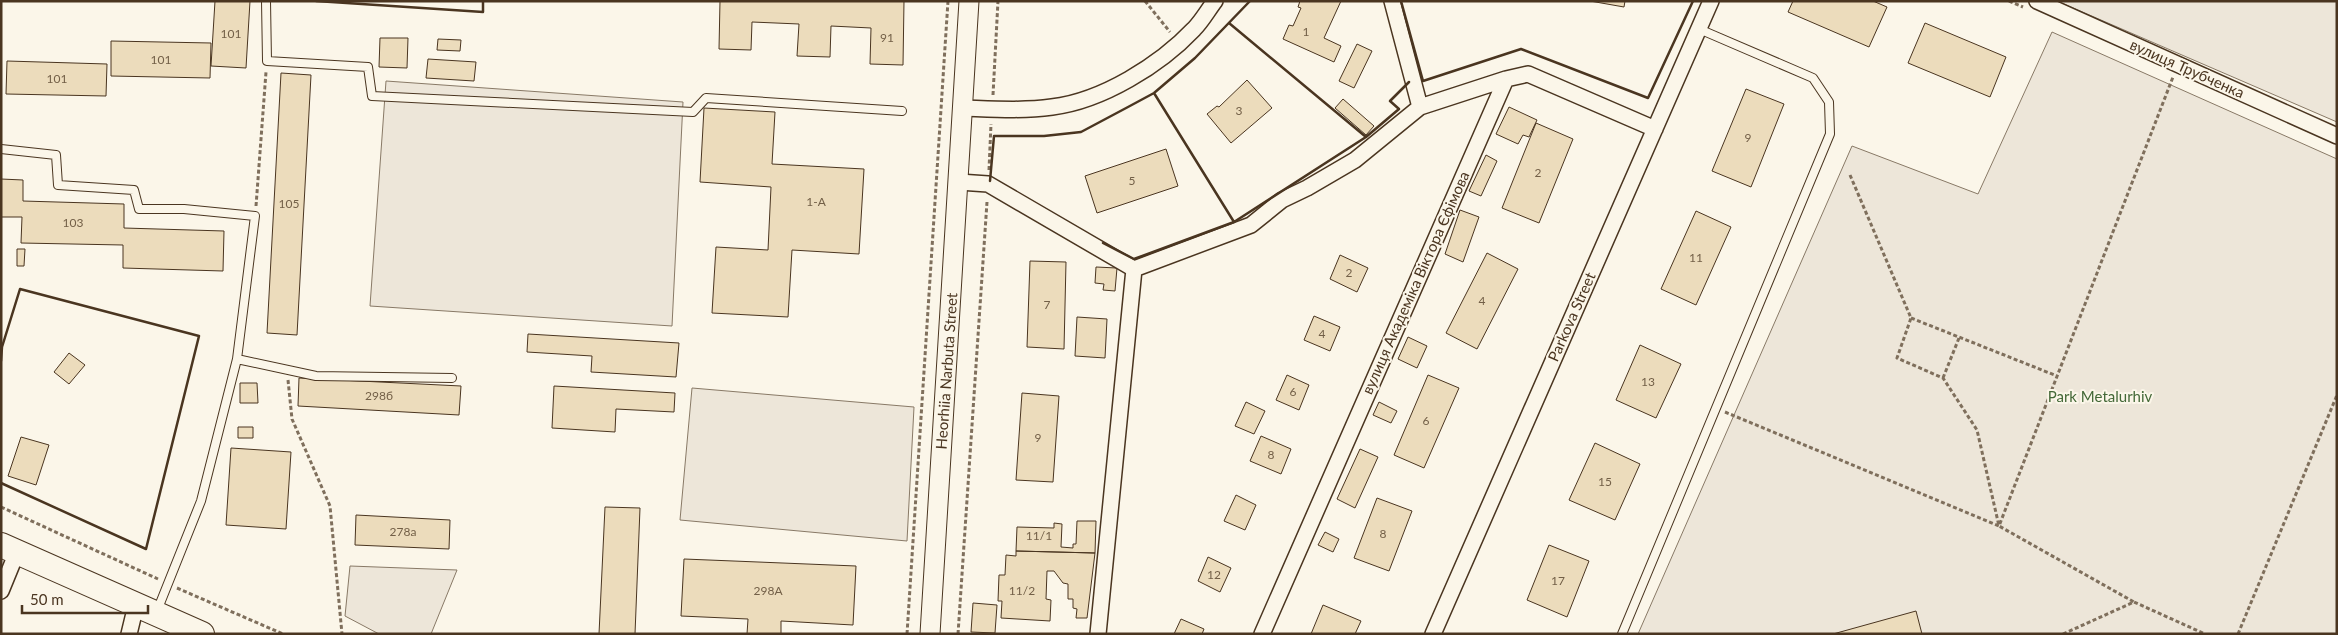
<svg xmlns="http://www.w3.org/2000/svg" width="2338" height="635" viewBox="0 0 2338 635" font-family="Lato,sans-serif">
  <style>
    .green { fill: #ede6d9; stroke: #887966 }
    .building { fill: #ecdcbc; stroke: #4a3520 }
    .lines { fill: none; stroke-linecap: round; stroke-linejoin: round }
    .service-casing { stroke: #4a3520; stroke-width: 10 }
    .minor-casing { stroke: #4a3520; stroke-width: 18 }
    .tertiary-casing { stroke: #4a3520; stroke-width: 21 }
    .primary-casing { stroke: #4a3520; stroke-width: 26 }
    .path { stroke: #7f6f5c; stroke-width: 3; stroke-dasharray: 4 2.5; stroke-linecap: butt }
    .service { stroke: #fbf6e9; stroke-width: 8 }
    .minor { stroke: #fbf6e9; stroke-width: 15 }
    .tertiary { stroke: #fbf6e9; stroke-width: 19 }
    .primary { stroke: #fbf6e9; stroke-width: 24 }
    .wall { stroke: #4a3520; stroke-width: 2.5 }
    .labels { text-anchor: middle; stroke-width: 4; stroke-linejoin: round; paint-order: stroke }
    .number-label { font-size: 12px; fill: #725f47 }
    .street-label { font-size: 15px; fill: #4a3520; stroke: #fbf6e9 }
    .park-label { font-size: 15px; fill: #436837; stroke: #fbf6e9 }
  </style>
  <rect width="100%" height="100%" fill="#fbf6e9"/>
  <path class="green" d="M 2057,1 L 2337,1 L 2337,122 Z
    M 2052,32 L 2337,159 L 2337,634 L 1638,634 L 1852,146 L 1978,194 Z
    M 386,81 L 683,102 L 672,326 L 370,306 Z
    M 692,388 L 914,407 L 907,541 L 680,520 Z
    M 350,566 L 457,570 L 431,634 L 379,634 L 345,616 Z"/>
  <path class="building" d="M 215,1 L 250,1 L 246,68 L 211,66 Z
    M 720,1 L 904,1 L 903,65 L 870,64 L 871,28 L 831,26 L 830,57 L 797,56 L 799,24 L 752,22 L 751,50 L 719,49 Z
    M 1300,1 L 1341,1 L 1324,38 L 1341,46 L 1334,62 L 1283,39 L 1289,25 L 1293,26 L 1301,8 L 1298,7 Z
    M 1590,1 L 1625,1 L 1624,7 Z
    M 1793,1 L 1873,1 L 1887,7 L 1869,47 L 1788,12 Z
    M 1925,23 L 2006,57 L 1990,97 L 1908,63 Z
    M 380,38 L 408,38 L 407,68 L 379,67 Z
    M 438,39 L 461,40 L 460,51 L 437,50 Z
    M 111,41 L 211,43 L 210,78 L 111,76 Z
    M 1357,44 L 1372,51 L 1354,88 L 1339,81 Z
    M 428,59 L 476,62 L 474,81 L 426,78 Z
    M 7,61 L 107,64 L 106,96 L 6,94 Z
    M 281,73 L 311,75 L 297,335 L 267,333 Z
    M 1247,80 L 1272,108 L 1231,143 L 1207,114 L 1217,106 L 1219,107 Z
    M 1746,89 L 1784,104 L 1751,187 L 1712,171 Z
    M 1343,99 L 1374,126 L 1366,135 L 1335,108 Z
    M 1509,107 L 1537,120 L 1529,137 L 1523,135 L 1518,144 L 1496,134 Z
    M 704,108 L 775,112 L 772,164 L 864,169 L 859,254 L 792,250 L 788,317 L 712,313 L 716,247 L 768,250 L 771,187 L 700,182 Z
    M 1536,123 L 1573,139 L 1539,223 L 1502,208 Z
    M 1166,149 L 1178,186 L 1097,213 L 1085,176 Z
    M 1486,155 L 1497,161 L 1481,196 L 1469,191 Z
    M 1,179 L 23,180 L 23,201 L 124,204 L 124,228 L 224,231 L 223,271 L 123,268 L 123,245 L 21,243 L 22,217 L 1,217 Z
    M 1460,210 L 1479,217 L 1463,262 L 1445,254 Z
    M 1696,211 L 1731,227 L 1696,305 L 1661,289 Z
    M 17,249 L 25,249 L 24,266 L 17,266 Z
    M 1487,253 L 1518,269 L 1477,349 L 1446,333 Z
    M 1340,255 L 1368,268 L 1357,292 L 1330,279 Z
    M 1030,261 L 1066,262 L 1064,349 L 1027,347 Z
    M 1096,267 L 1117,268 L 1115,291 L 1103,290 L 1104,284 L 1095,283 Z
    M 1314,316 L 1340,327 L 1330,351 L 1304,340 Z
    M 1077,317 L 1107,319 L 1105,358 L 1075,356 Z
    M 528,334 L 679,343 L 676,377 L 591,372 L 592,356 L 527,352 Z
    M 1408,337 L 1427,346 L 1417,368 L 1398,359 Z
    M 1640,345 L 1681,364 L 1656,418 L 1616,400 Z
    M 69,353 L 85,365 L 69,384 L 54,372 Z
    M 1287,375 L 1309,385 L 1299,410 L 1276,400 Z
    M 1428,375 L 1459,388 L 1424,468 L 1394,455 Z
    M 299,378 L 461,386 L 459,415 L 298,406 Z
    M 240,383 L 257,383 L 258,403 L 240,403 Z
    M 554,386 L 675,393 L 674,412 L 616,409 L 615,432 L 552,428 Z
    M 1022,393 L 1059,396 L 1053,482 L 1016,480 Z
    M 1246,402 L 1265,411 L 1254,434 L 1235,426 Z
    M 1379,402 L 1397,411 L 1391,423 L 1373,415 Z
    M 238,427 L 253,427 L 253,438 L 238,438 Z
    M 1261,436 L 1291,449 L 1281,474 L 1250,461 Z
    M 21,437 L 49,445 L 36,485 L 8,476 Z
    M 1595,443 L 1640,464 L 1615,520 L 1569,500 Z
    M 231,448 L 291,452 L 286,529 L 226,525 Z
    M 1360,449 L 1378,457 L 1355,508 L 1337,499 Z
    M 1236,495 L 1256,505 L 1245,530 L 1224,521 Z
    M 1377,498 L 1412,511 L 1389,571 L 1354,558 Z
    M 605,507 L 640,508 L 635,634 L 599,634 Z
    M 356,515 L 450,520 L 449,549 L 355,545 Z
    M 1077,521 L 1096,521 L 1095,553 L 1016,551 L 1017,527 L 1054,528 L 1054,523 L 1062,524 L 1061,547 L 1073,548 L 1073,544 L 1076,544 Z
    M 1325,532 L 1339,539 L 1333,552 L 1318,545 Z
    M 1549,545 L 1589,561 L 1567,617 L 1527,600 Z
    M 1016,551 L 1095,553 L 1087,618 L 1076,618 L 1077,609 L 1073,608 L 1073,599 L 1068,599 L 1068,584 L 1063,583 L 1054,571 L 1047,571 L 1046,599 L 1051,600 L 1050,621 L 1001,618 L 1002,601 L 998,601 L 999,575 L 1005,575 L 1006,555 L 1016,556 Z
    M 1208,557 L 1231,568 L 1220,592 L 1198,581 Z
    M 684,559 L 856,566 L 853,625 L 781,621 L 781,634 L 747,634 L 748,619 L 681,616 Z
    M 973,603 L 997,605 L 995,633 L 971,632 Z
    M 1323,605 L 1361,621 L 1355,634 L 1311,634 Z
    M 1916,611 L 1922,634 L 1833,634 Z
    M 1181,619 L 1204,629 L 1202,634 L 1174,634 Z"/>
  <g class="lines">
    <g class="service-casing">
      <path id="service" d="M 266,1 L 267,61 L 368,67 L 372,96 L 693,112 L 706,98 L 902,111
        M 1,149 L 56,155 L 58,185 L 134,190 L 139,209 L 184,209 L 255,216 L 237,359 L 201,501 L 157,611
        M 237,359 L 316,376 L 452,378
        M 1622,634 L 1830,134 L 1829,102 L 1813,78 L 1699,29"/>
    </g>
    <g class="minor-casing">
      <path id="minor" d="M 1392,1 L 1420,107
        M 2037,1 L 2337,136
        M 964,108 C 993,109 1023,111 1052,107 C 1102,101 1160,65 1194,29 C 1202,21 1208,10 1215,1
        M 959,182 L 988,184 L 1134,269 L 1251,225 L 1282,200 L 1307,188 L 1355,160 L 1420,107 L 1506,79
        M 1,591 L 17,552
        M 129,634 L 136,605
        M 1098,634 L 1134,269
        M 1262,634 L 1506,79 L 1528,74 L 1655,129
        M 1433,634 L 1711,1"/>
    </g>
    <g class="tertiary-casing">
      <path id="tertiary" d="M 930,634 L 969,1"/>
    </g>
    <g class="primary-casing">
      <path id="primary" d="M 1,545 L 202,634"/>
    </g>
    <path class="path" d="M 1145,1 L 1170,32
      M 2009,1 L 2023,7
      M 993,95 L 998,1
      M 989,170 L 991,124
      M 1850,175 L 1911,318 L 1897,358 L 1943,378 L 1977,430 L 1999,526 L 2134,602
      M 256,206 L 266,72
      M 1911,318 L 2057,376
      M 1943,378 L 1959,338
      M 288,380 L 292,419 L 330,506 L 342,634
      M 1725,412 L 1999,526 L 2173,77
      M 1,507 L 158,579
      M 177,588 L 283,634
      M 907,634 L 948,1
      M 958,634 L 987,202
      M 2063,634 L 2134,602 L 2205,634
      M 2238,634 L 2337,395"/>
    <use href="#service" class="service"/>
    <use href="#minor" class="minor"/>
    <use href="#tertiary" class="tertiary"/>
    <use href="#primary" class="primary"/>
    <path class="wall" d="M 316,1 L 483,12 L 483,1
      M 1401,1 L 1423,81 L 1521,49 L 1648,98 L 1693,1
      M 1229,23 L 1366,137
      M 1154,93 L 1234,222
      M 990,181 L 994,136 L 1044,136 L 1081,132 L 1128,107 L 1154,93 L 1195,58 L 1250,1
      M 1103,243 L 1134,259 L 1234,222 L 1366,137 L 1399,109 L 1390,101 L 1409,82
      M 1,361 L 2,347 L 20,289 L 199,336 L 146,549 L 1,483"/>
  </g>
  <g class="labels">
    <g class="number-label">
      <text x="1306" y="36">1</text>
      <text x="231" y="38">101</text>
      <text x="887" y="42">91</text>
      <text x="161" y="64">101</text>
      <text x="57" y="83">101</text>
      <text x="1239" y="115">3</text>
      <text x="1748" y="142">9</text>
      <text x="1538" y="177">2</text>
      <text x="1132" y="185">5</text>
      <text x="816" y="206">1-А</text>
      <text x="289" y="208">105</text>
      <text x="73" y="227">103</text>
      <text x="1696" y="262">11</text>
      <text x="1349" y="277">2</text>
      <text x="1482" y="305">4</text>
      <text x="1047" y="309">7</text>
      <text x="1322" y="338">4</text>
      <text x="1648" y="386">13</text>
      <text x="1293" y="396">6</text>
      <text x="379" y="400">298б</text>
      <text x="1426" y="425">6</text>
      <text x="1038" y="442">9</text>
      <text x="1271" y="459">8</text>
      <text x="1605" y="486">15</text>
      <text x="403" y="536">278а</text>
      <text x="1383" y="538">8</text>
      <text x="1039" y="540">11/1</text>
      <text x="1214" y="579">12</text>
      <text x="1558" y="585">17</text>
      <text x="768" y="595">298А</text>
      <text x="1022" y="595">11/2</text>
    </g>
    <g class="street-label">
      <text transform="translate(2187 69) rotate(24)" y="5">вулиця Трубченка</text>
      <text transform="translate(1416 283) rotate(-66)" y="5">вулиця Академіка Віктора Єфімова</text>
      <text transform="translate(1572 317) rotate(-66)" y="5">Parkova Street</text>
      <text transform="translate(947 371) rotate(-86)" y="5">Heorhiia Narbuta Street</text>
    </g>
    <g class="park-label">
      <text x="2100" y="402">Park Metalurhiv</text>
    </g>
  </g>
  <rect width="2338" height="635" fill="none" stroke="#4a3520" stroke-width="5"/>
  <path d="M22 605v8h126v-8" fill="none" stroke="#4a3520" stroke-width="2.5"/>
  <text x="30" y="605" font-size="15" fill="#4a3520" stroke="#fbf6e9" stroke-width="4" paint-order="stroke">50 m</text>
</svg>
